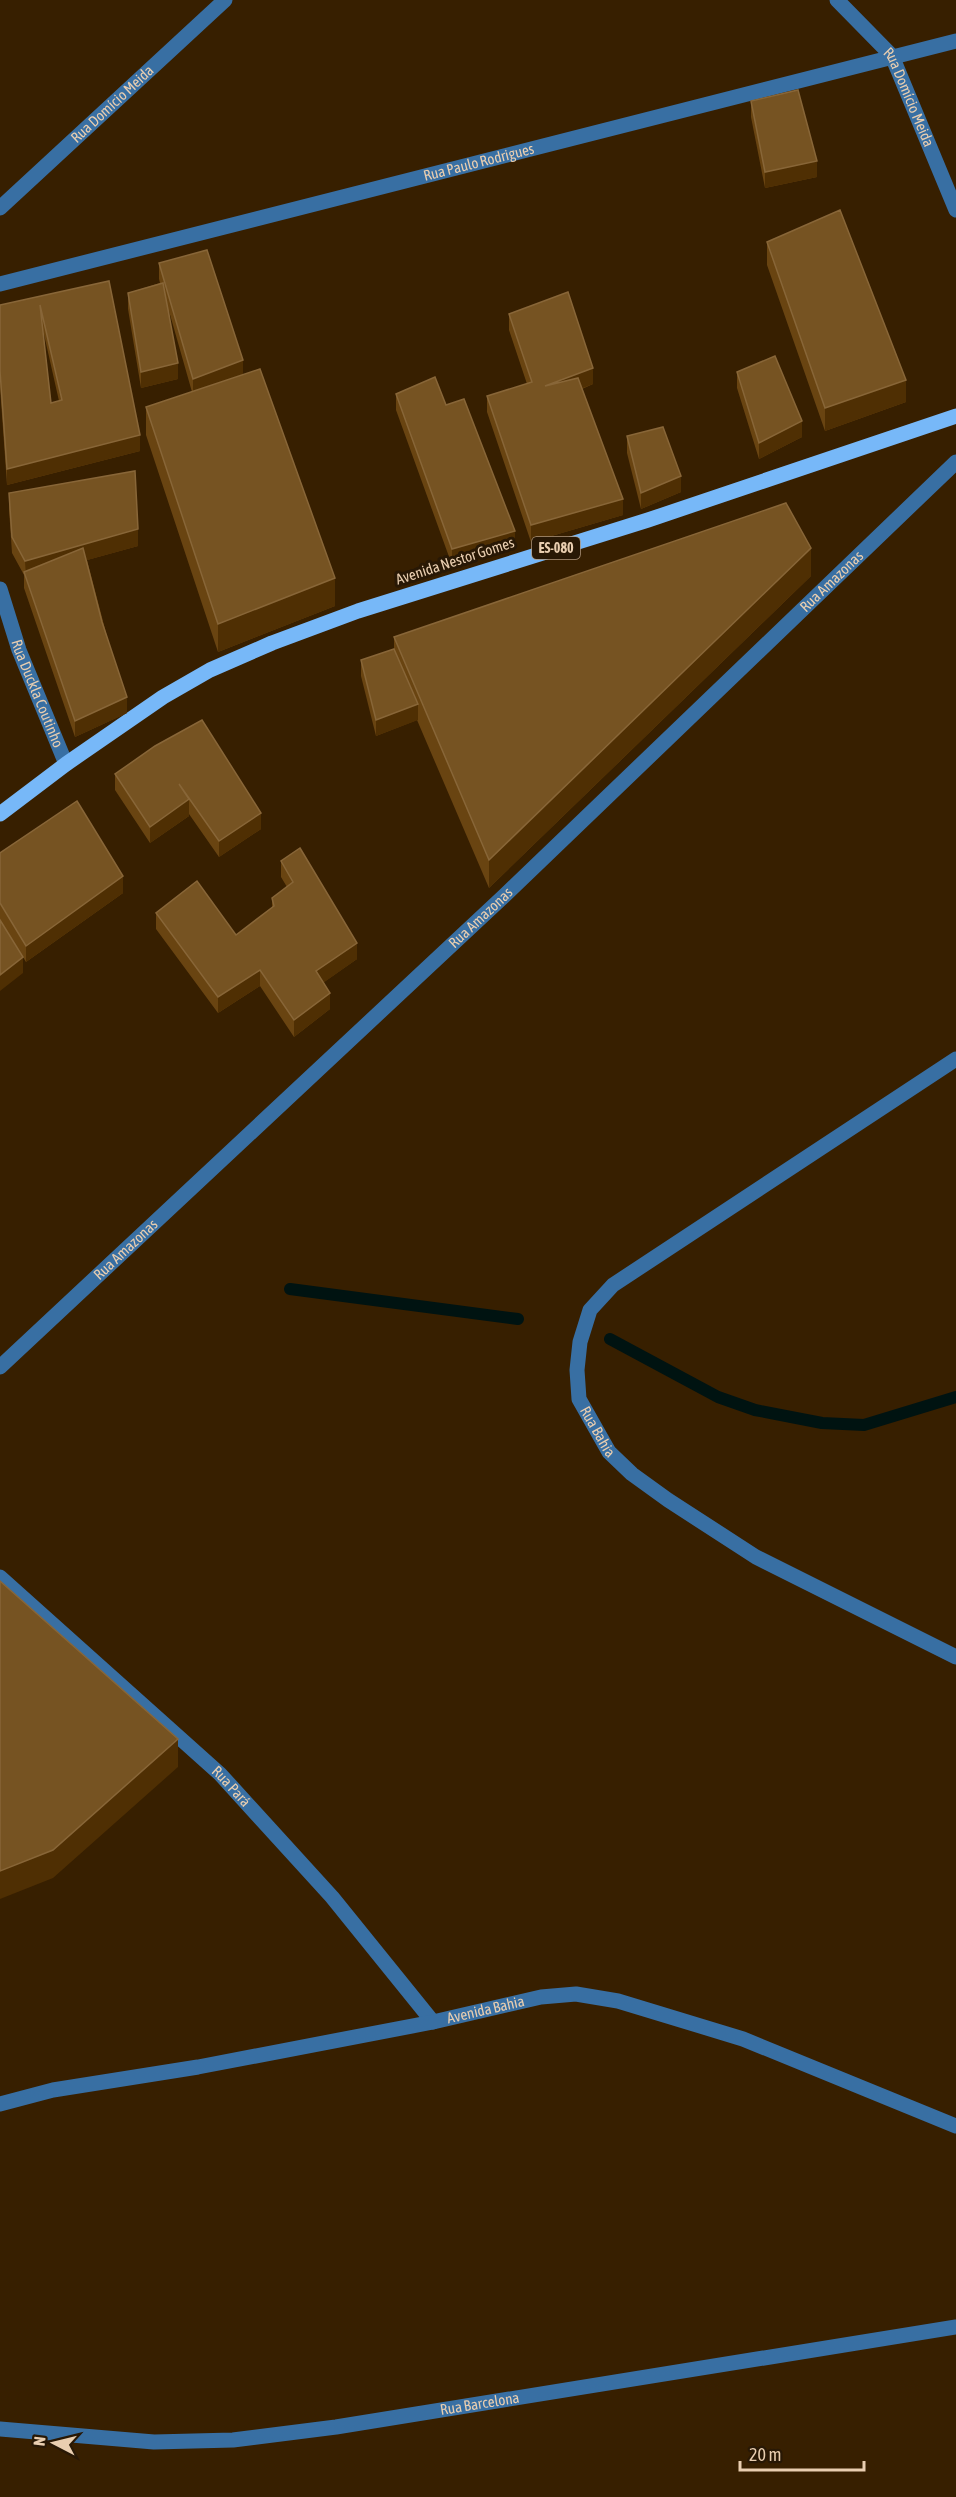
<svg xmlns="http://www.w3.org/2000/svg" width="956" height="2497" viewBox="0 0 956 2497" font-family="'Asap Condensed',sans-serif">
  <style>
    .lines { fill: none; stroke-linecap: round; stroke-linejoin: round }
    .stream { stroke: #001311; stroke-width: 12 }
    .minor { stroke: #386fa3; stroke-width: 15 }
    .major { stroke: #77b8f8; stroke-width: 15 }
    .wall { fill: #694411; fill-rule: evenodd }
    .shaded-wall { fill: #4f2f03 }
    .building { fill: #765322; stroke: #886638; stroke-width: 1.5; fill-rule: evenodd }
    .labels { text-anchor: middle; stroke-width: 6; stroke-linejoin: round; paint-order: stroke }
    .shield { fill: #281805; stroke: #af977d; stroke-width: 1.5 }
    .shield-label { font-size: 14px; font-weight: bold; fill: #e9ceb0 }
    .street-label { font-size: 15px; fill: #e9ceb0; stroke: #281805 }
  </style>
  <rect width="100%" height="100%" fill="#371f00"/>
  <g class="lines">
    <path class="stream" d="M 290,1289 L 518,1319
      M 610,1339 L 718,1397 L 755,1410 L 822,1423 L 864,1425 L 956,1397"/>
    <g class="minor">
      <path id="s1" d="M 837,0 L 892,56 L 956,210"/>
      <path id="s2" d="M 0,208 L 225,0"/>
      <path id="s3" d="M 0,284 L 956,41"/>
      <path id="s4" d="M 0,589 L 19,650 L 66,764"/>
      <path id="s5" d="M 956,1059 L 613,1285 L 590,1310 L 580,1342 L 577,1370 L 579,1399 L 609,1452 L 632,1474 L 668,1500 L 756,1557 L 956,1657"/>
      <path id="s6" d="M 0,1367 L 504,896 L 956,462"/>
      <path id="s7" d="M 0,1577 L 220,1774 L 332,1897 L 433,2022"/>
      <path id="s8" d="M 0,2104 L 53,2090 L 198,2067 L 433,2022 L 541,1997 L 576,1994 L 618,2001 L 743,2039 L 956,2126"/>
      <path id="s9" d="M 0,2429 L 154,2442 L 233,2440 L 336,2427 L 956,2327"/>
    </g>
    <path class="major" d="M 0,814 L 66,764 L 163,697 L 210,670 L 272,643 L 358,611 L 648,520 L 956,416"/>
  </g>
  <path class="wall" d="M 751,101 L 817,177 L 765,188 L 751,117 Z
    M 767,242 L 906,402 L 825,431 L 767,265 Z
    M 159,263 L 243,375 L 335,606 L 218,652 L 146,435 L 146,407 L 192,392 L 169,311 L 178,379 L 141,388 L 128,309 L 128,293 L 160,283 L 159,279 Z
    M 109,281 L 140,451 L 7,485 L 0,387 L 0,305 ZM 43,330 L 59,401 L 51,403 Z
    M 509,314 L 593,384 L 582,389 L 623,515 L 531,542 L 487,412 L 487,396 L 527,384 L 509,330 Z
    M 737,372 L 802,437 L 759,459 L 737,388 Z
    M 396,394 L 446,405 L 515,547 L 452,565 L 396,410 Z
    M 627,436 L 681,492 L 641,509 L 627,453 Z
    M 9,493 L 138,546 L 87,560 L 127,713 L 75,737 L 24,588 L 24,575 L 12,553 L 9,509 Z
    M 811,576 L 489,888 L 417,720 L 376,736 L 361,676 L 361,660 L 394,649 L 394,637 Z
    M 155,746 L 261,829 L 219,857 L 189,814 L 189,816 L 150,843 L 115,790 L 115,774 Z
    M 0,853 L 123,893 L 26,962 L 0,920 Z
    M 281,861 L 357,959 L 324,982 L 330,1009 L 294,1037 L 260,986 L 218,1013 L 156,929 L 156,913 L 236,935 L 272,908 L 272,898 L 287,887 L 281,877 Z"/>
  <path class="shaded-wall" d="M 817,161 L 817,177 L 765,188 L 765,172 Z
    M 243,360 L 243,377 L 193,395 L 193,379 Z
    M 178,363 L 178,379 L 141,388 L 141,372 Z
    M 593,368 L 593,384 L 545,403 L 545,386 Z
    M 906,380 L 906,402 L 825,431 L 825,408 Z
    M 802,421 L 802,437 L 759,459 L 759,443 Z
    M 140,435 L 140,451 L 7,485 L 7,469 Z
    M 681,476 L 681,492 L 641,509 L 641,493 Z
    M 623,499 L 623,515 L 531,542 L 531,525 Z
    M 138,529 L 138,546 L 26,577 L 25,561 Z
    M 515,531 L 515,547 L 452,565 L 452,549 Z
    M 811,548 L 811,576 L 489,888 L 489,860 Z
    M 335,578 L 335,606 L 218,652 L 218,624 Z
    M 127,697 L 127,713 L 75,737 L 75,721 Z
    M 418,704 L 418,720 L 376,736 L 376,720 Z
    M 189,799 L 189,816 L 150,843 L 150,827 Z
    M 261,813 L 261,829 L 219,857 L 219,841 Z
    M 123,876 L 123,893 L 26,962 L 26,946 Z
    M 357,943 L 357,959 L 316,988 L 316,971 Z
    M 23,957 L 23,973 L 0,991 L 0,975 Z
    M 260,970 L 260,986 L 218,1013 L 218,997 Z
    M 330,993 L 330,1009 L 294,1037 L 294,1020 Z
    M 178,1739 L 178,1767 L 53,1878 L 0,1899 L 0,1871 Z"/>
  <path class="building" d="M 798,90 L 817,161 L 765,172 L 751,101 Z
    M 840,210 L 906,380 L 825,408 L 767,242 Z
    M 207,250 L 243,360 L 193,379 L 159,263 Z
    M 109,281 L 140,435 L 7,469 L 0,371 L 0,305 ZM 40,305 L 62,400 L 51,403 Z
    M 163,283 L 178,363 L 141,372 L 128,293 Z
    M 568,292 L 593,368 L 545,386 L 578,378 L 623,499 L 531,525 L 487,396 L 532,382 L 509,314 Z
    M 775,356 L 802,421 L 759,443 L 737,372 Z
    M 260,369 L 335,578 L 218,624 L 146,407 Z
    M 435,377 L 446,405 L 464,399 L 515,531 L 452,549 L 396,394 Z
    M 663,427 L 681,476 L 641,493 L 627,436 Z
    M 135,471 L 138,529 L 25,561 L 12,537 L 9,493 Z
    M 786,503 L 811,548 L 489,860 L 394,637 Z
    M 83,548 L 102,622 L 127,697 L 75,721 L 24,572 Z
    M 394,649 L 418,704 L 376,720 L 361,660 Z
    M 202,720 L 261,813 L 219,841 L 179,784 L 189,799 L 150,827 L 115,774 L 155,746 Z
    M 77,801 L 123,876 L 26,946 L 0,903 L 0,853 Z
    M 300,848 L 357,943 L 316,971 L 330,993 L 294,1020 L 260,970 L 218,997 L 156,913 L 197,881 L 236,935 L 274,906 L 272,898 L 293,882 L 281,861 Z
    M 0,920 L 23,957 L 0,975 Z
    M 0,1581 L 178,1739 L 53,1850 L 0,1871 Z"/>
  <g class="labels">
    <rect class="shield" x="532" y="537" width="48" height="22" rx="4.5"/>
    <g class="shield-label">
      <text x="556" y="553">ES-080</text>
    </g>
    <g class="street-label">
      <text dy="5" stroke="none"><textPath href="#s1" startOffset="123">Rua Domício Meida</textPath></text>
      <text dy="5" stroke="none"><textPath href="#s2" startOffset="153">Rua Domício Meida</textPath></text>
      <text dy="5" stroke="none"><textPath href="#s3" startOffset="494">Rua Paulo Rodrigues</textPath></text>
      <text transform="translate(455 561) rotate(-18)" y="5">Avenida Nestor Gomes</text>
      <text dy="5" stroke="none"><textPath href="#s6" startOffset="1144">Rua Amazonas</textPath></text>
      <text dy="5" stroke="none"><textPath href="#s4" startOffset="111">Rua Duckla Coutinho</textPath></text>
      <text dy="5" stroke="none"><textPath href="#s6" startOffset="658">Rua Amazonas</textPath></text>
      <text dy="5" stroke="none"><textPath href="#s6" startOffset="172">Rua Amazonas</textPath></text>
      <text dy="5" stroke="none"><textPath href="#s5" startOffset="573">Rua Bahia</textPath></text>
      <text dy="5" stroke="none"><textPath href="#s7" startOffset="312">Rua Pará</textPath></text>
      <text dy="5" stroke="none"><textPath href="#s8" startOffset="495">Avenida Bahia</textPath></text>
      <text dy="5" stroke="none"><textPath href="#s9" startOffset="483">Rua Barcelona</textPath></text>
    </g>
  </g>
  <g transform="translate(54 2443) rotate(277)" stroke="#281805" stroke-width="4.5" paint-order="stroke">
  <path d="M0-4.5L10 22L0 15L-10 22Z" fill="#e9ceb0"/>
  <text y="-9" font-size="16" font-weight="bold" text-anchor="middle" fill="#e9ceb0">N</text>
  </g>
  <path d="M740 2461v9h124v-9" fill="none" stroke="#e9ceb0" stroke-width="3"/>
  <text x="749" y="2461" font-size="18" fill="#e9ceb0" stroke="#281805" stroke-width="4.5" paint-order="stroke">20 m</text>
</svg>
